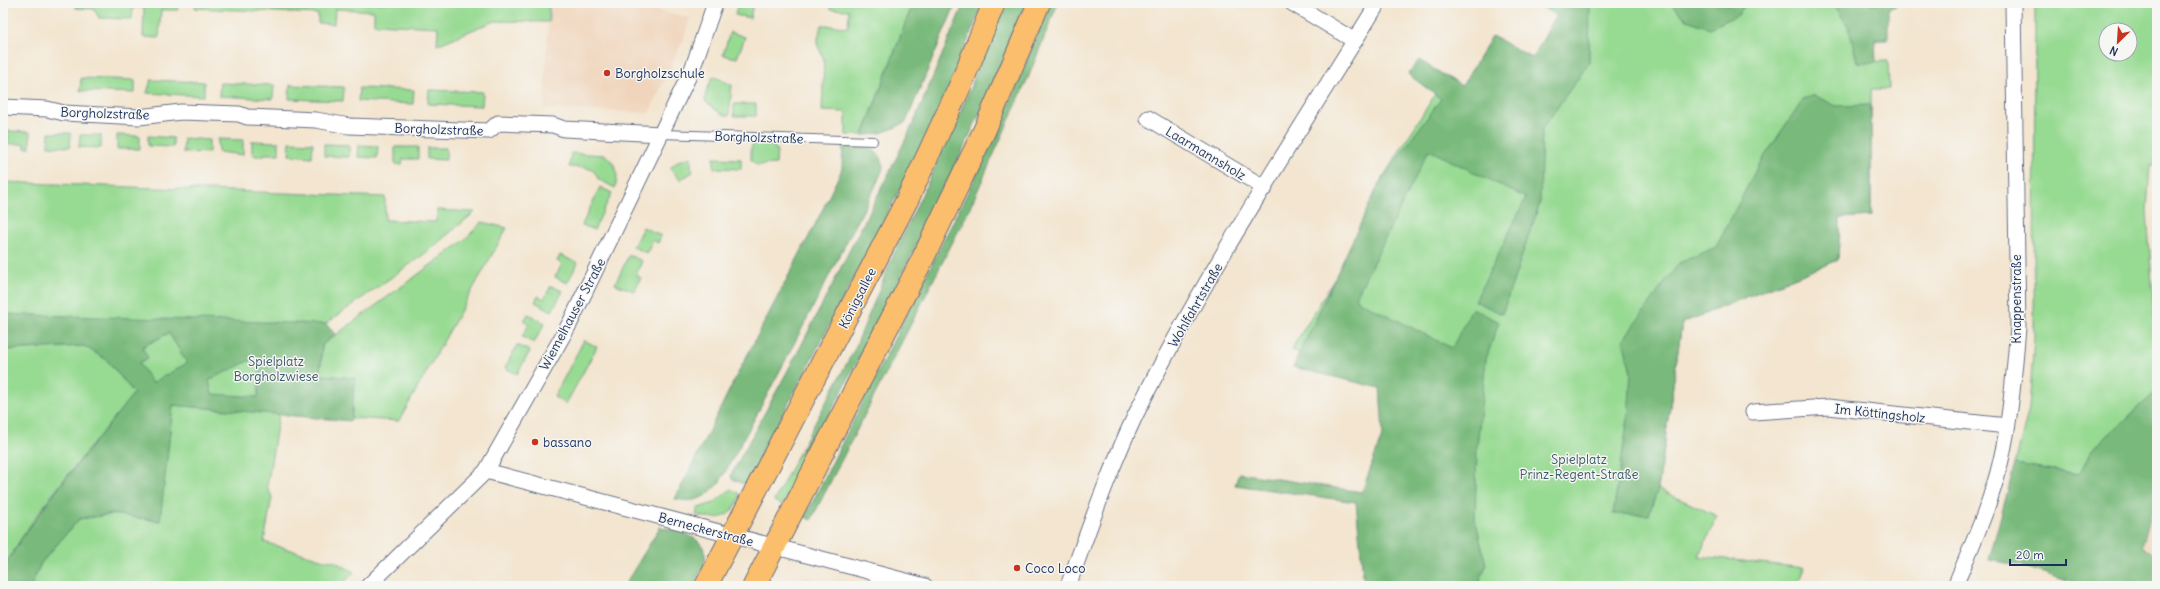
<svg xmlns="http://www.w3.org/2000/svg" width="2160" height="589" viewBox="0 0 2160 589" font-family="Delius,sans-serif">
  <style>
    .built { fill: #f0d5bc }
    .green { fill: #97da92; stroke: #598478; fill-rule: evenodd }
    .forest { fill: #79ba7c; stroke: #4a746d; fill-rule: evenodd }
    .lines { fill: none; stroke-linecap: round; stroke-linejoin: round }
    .service-casing { stroke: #676f86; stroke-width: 10 }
    .minor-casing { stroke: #676f86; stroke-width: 17 }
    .primary-casing { stroke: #676f86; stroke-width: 24 }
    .service { stroke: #fff; stroke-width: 8 }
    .minor { stroke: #fff; stroke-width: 15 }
    .primary { stroke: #fabe6d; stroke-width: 22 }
    .poi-dot { fill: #c8321e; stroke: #f6f6f2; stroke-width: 1.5 }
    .labels { text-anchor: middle; stroke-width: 3; stroke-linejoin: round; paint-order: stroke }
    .poi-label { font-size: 13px; fill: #1b2f5e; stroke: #f6f6f2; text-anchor: start }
    .street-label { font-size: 13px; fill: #1b2f5e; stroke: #f6f6f2 }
    .park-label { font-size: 13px; fill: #3a5a6b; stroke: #f6f6f2 }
  </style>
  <rect width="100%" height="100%" fill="#f6f6f2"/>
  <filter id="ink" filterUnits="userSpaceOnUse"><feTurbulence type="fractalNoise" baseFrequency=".025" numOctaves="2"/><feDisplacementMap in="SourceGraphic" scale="8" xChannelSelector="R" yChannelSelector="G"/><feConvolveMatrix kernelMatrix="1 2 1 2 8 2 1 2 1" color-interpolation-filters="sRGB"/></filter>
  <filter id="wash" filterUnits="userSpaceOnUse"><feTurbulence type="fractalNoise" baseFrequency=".012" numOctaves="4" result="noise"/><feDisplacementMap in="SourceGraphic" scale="16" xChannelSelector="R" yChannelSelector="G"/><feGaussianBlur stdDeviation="0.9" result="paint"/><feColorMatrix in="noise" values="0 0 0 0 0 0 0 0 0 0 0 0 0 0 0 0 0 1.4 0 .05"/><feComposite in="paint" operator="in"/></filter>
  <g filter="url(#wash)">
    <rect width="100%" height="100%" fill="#f3e5cf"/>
    <path class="built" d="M 549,3 L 627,3 L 690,18 L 684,38 L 649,113 L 544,109 Z
      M 2157,492 L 2157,557 L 2142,547 Z
      M 805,577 L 840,586 L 801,586 Z"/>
    <path class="green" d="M 76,3 L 178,3 L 178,10 L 161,10 L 159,38 L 143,37 L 144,8 L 133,7 L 132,19 L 99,18 L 94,9 L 76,8 Z
      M 196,3 L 549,3 L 549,22 L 494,21 L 437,45 L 438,27 L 374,24 L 374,11 L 335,9 L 334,24 L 318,23 L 318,14 L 195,8 Z
      M 738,3 L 751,3 L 753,5 L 750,18 L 735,15 Z
      M 831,3 L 913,3 L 863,135 L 846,135 L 846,112 L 822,111 L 824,59 L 817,44 L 821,25 L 848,27 L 849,10 L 830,9 Z
      M 1537,3 L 1671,3 L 1687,20 L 1738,15 L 1746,3 L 1885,3 L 1887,40 L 1874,41 L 1857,62 L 1888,61 L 1889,89 L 1871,89 L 1871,216 L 1840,218 L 1838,260 L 1682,323 L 1658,489 L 1717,516 L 1699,556 L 1804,568 L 1797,586 L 1478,586 L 1486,565 L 1438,397 L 1291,350 L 1357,242 L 1378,185 L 1436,93 L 1496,145 L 1564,17 Z
      M 2035,3 L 2157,3 L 2157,165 L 2150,165 L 2147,210 L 2154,315 L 2157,315 L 2157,391 L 2094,448 L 2079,474 L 2015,464 L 2029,408 L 2034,338 ZM 2106,30 L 2130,30 L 2130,54 L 2106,54 Z
      M 730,32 L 745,37 L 737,58 L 723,55 Z
      M 713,76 L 732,85 L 729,116 L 721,114 L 705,101 L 706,92 Z
      M 81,78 L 135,80 L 135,93 L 80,91 Z
      M 151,80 L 204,82 L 204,96 L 147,93 Z
      M 220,83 L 274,85 L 273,99 L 219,96 Z
      M 290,85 L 344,87 L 343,101 L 289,99 Z
      M 359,88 L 414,90 L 413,104 L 358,101 Z
      M 429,90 L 483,92 L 482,106 L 428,104 Z
      M 734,104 L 756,104 L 756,116 L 734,116 Z
      M 8,131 L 30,132 L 30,148 L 25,148 L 25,144 L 8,144 Z
      M 49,133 L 71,133 L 70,147 L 48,146 Z
      M 80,135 L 101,135 L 101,148 L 79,147 Z
      M 117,135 L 140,136 L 140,149 L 117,149 Z
      M 148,136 L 173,138 L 173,147 L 148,146 Z
      M 184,138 L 209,140 L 209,152 L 183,153 Z
      M 218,139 L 243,140 L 243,155 L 218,152 Z
      M 252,141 L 279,142 L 279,154 L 264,154 L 263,156 L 255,156 L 252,153 Z
      M 754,141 L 774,142 L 774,149 L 777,149 L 776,164 L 757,165 L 751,160 L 751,148 Z
      M 290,142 L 313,143 L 312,157 L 289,155 Z
      M 324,144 L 349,145 L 349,157 L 324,156 Z
      M 359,145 L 378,146 L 377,158 L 358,157 Z
      M 395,147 L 418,147 L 418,159 L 403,159 L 402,165 L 395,164 Z
      M 427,148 L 446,148 L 446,160 L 427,159 Z
      M 571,153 L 605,155 C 617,164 619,173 615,188 L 598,179 C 594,165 582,168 569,167 Z
      M 691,157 L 691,166 L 693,172 L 680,180 L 670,168 L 678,161 Z
      M 714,158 L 741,159 L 741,169 L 714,168 Z
      M 3,182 L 385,197 L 385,220 L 436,222 L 437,210 L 475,212 L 423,255 L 324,325 L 193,321 L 319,376 L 349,418 L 165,403 L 102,318 L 3,314 Z
      M 600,187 L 612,193 L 594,230 L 582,225 Z
      M 482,222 L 507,228 L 399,421 L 351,418 L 355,378 L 320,375 L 322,345 L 462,242 Z
      M 643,227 L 661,236 L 658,243 L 653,240 L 647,253 L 633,247 Z
      M 560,255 L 578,263 L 567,283 L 555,277 L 562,264 L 557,261 Z
      M 629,255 L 642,261 L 636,275 L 641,278 L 634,291 L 615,284 Z
      M 551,286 L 563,291 L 552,311 L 535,302 L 538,296 L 544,299 Z
      M 528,314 L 545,323 L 534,343 L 522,337 L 529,324 L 524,321 Z
      M 584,340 L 597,347 L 566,404 L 554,397 Z
      M 517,345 L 530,351 L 517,374 L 505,368 Z
      M 84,346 L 107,360 L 134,393 C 91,449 37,506 3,569 L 3,350 Z
      M 173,405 L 279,414 L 267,486 L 272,497 L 264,542 L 324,560 L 334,561 L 354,572 L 341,586 L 275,586 L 272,583 L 270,586 L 31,586 L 41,563 L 79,519 L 113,514 L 159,521 Z
      M 801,449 L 810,453 L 782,505 L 774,501 Z
      M 731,489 L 741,495 C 730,519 721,521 696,515 L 698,508 L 714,503 Z"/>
    <path class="forest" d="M 913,3 L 956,3 L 906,122 C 891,130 880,135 863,135 Z
      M 964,3 L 983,3 L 951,82 L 905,180 L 746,485 L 732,479 L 731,475 L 800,348 L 890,171 L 913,124 Z
      M 1004,3 L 1027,3 C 965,158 886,305 810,453 L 801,449 L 855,348 L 894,254 L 958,118 Z
      M 1050,3 L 1058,3 L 1028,78 L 968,212 L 811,520 L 805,517 L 997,134 Z
      M 1535,3 L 1592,3 L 1590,7 L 1589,63 L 1542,129 L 1540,203 L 1502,314 L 1475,301 L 1526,198 L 1429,150 L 1355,299 L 1452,348 L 1472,308 L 1499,322 L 1486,359 L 1477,447 L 1475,518 L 1486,565 L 1478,586 L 1364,586 L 1356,502 L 1235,485 L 1239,473 L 1362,492 L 1383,433 L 1380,388 L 1293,367 L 1380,182 L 1441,99 L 1408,74 L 1419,60 L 1462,86 L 1492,36 L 1533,58 L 1556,15 Z
      M 1671,3 L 1725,3 L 1729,5 L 1730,3 L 1746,3 L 1738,15 L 1710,28 L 1687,20 Z
      M 1833,3 L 1903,3 L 1888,9 L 1888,39 L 1875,39 L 1876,62 L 1857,62 L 1849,28 Z
      M 1814,95 L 1836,106 L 1871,105 L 1871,216 L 1840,218 L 1838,260 L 1682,323 L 1658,489 L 1649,515 L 1613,514 L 1628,418 L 1631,372 L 1623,340 L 1679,263 L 1716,247 L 1758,166 L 1803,99 Z
      M 843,143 C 857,144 883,147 883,167 C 882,176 853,230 847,241 C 805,322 764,404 719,483 C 704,499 696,503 675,499 L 737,375 L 820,215 L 842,169 Z
      M 3,314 L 326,324 L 335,334 L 322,345 L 320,375 L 355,378 L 351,421 L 173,405 L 160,521 L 113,514 L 79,519 L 41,563 L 31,586 L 3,586 L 3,569 L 21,539 L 60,486 L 134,393 L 107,360 L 84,346 L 3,350 ZM 169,333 L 187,363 L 152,383 L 139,363 L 148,358 L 142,347 ZM 261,355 L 258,397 L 212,394 L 209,380 Z
      M 2157,391 L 2157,492 L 2142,547 L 2157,557 L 2157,586 L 2073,586 L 2073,583 L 2019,565 L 1989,560 L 2015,464 L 2079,474 L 2094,448 Z
      M 660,527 C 677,531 709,536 705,561 C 704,569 696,579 693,586 L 624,586 Z"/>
  </g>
  <g filter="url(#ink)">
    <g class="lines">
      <g class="service-casing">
        <path id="service" d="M 661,134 L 873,141
          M 873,586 L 876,573"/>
      </g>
      <g class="minor-casing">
        <path id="minor" d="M 1292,3 L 1355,41
          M 3,107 L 47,109 L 64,113 L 139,117 L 181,112 L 239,114 L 247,117 L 316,120 L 349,126 L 489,131 L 498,123 L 553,125 L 564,129 L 661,134
          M 1148,118 L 1265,188
          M 1753,412 L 1828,407 L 2007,426
          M 486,471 L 925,586
          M 368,586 L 486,471 L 570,323 L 693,67 L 715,3
          M 1068,586 C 1089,529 1109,471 1135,416 C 1205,273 1295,138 1378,3
          M 1955,586 C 1972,545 1991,504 2001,460 C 2011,417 2014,372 2018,328 L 2013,3"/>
      </g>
      <g class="primary-casing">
        <path id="primary" d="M 706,586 L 907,200 L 961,84 L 994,3
          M 754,586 L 923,258 L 985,129 L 1039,3"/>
      </g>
      <use href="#service" class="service"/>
      <use href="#minor" class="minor"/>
      <use href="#primary" class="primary"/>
    </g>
  </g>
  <g class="poi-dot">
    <circle cx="607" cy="73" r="4"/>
    <circle cx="535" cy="442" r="4"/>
    <circle cx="1017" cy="568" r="4"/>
  </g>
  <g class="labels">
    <g class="poi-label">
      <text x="615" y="78">Borgholzschule</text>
      <text x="543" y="447">bassano</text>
      <text x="1025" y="573">Coco Loco</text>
    </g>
    <g class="street-label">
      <text transform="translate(105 113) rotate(2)" y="5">Borgholzstraße</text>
      <text transform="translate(439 129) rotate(2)" y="5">Borgholzstraße</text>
      <text transform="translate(759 137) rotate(2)" y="5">Borgholzstraße</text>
      <text transform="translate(1206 153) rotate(31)" y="5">Laarmannsholz</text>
      <text transform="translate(857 298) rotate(-63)" y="5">Königsallee</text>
      <text transform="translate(2016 299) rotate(-90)" y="5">Knappenstraße</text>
      <text transform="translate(1195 305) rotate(-60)" y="5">Wohlfahrtstraße</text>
      <text transform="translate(572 314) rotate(-62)" y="5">Wiemelhauser Straße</text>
      <text transform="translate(1880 413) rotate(6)" y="5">Im Köttingsholz</text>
      <text transform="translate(706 529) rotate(15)" y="5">Berneckerstraße</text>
    </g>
    <g class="park-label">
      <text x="276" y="366">Spielplatz<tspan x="276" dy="15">Borgholzwiese</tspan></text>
      <text x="1579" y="464">Spielplatz<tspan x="1579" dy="15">Prinz-Regent-Straße</tspan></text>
    </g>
  </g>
  <rect width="2160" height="589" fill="none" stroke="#f6f6f2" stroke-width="16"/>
  <g transform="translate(2118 42) rotate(205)"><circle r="19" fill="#f6f6f2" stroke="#9ea6b7"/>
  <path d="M0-3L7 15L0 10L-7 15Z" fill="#c8321e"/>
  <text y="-6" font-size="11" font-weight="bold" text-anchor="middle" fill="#1b2f5e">N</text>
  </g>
  <path d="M2010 559v6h56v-6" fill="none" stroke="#1b2f5e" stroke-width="2"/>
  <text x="2016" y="559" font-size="12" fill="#1b2f5e" stroke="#f6f6f2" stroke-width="3" paint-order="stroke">20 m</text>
</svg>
